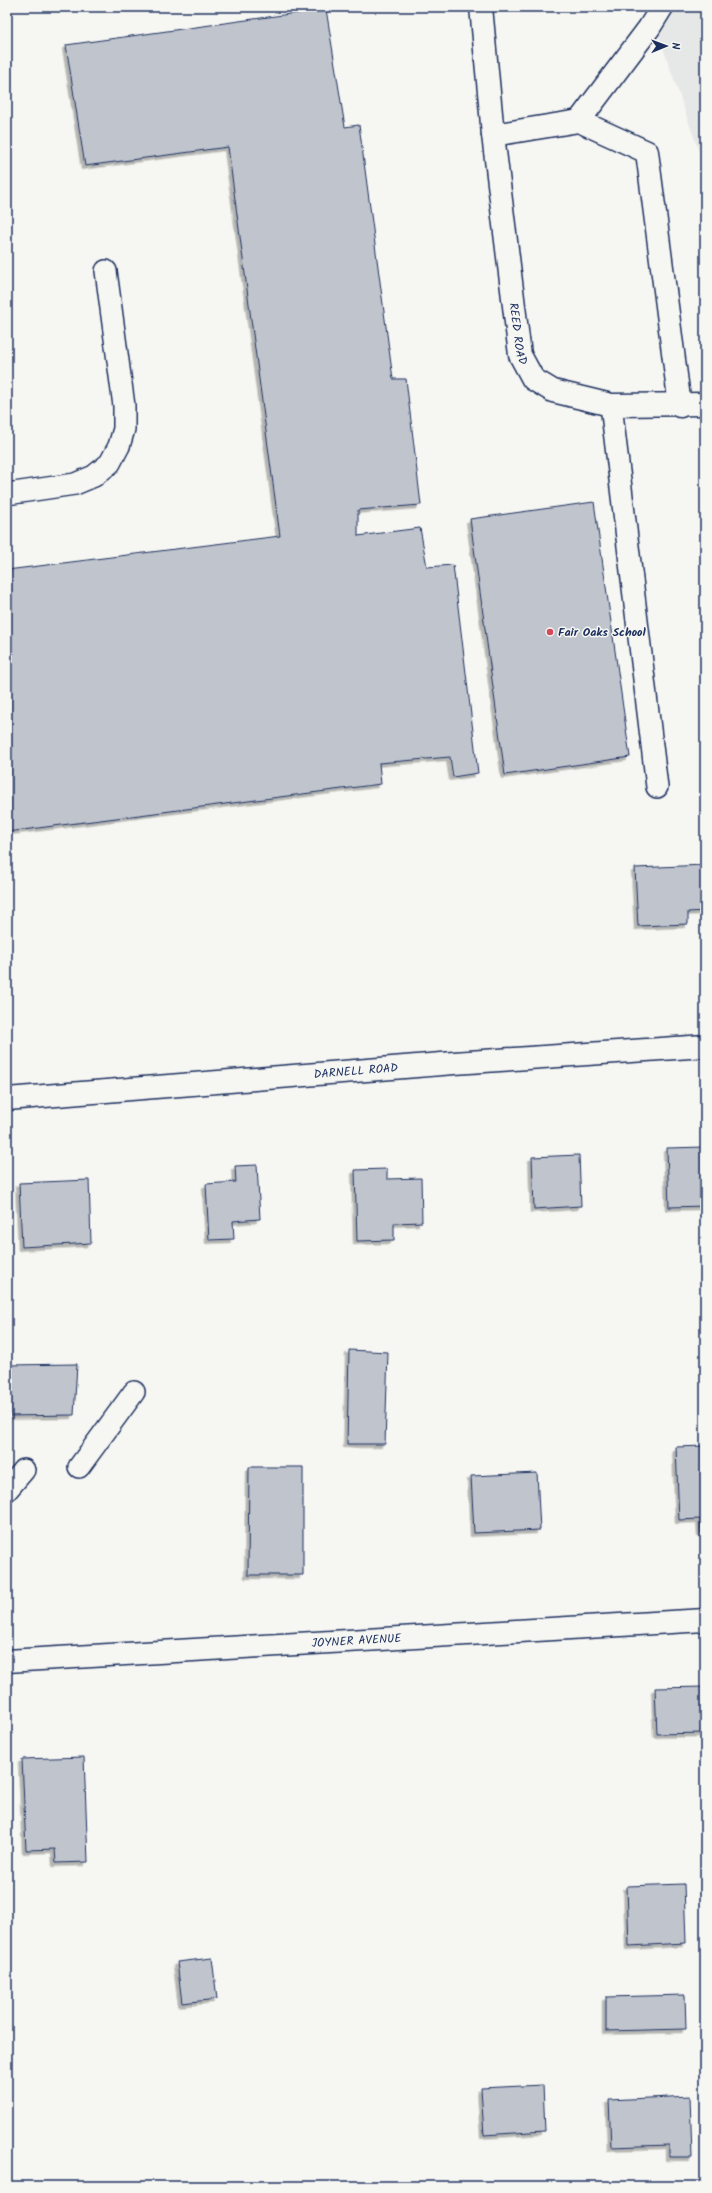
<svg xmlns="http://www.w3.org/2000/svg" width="712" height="2193" viewBox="0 0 712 2193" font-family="Kalam,sans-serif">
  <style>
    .built { fill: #e6e7e7 }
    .building { fill: #c0c4cd; stroke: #1b2f5e; filter: url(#shadow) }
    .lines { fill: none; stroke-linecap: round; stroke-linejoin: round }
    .lane-casing { stroke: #1b2f5e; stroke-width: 24 }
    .street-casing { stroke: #1b2f5e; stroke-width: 25 }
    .lane { stroke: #f6f6f2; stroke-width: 21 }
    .street { stroke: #f6f6f2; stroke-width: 22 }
    .poi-dot { fill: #d1495b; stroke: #f6f6f2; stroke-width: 1.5 }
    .labels { text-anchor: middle; stroke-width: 3; stroke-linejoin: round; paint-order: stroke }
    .street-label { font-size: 12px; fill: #1b2f5e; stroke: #f6f6f2 }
    .poi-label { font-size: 12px; font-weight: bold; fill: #1b2f5e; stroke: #f6f6f2; text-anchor: start }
  </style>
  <defs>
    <filter id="shadow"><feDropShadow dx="-3.5" dy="3.5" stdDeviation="0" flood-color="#0004"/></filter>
  </defs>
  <rect width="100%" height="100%" fill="#f6f6f2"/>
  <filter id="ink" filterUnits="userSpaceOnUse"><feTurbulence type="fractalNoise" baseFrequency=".025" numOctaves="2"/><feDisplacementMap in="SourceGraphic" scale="8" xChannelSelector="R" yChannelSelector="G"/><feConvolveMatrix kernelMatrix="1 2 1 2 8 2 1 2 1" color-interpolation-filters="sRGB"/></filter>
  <g filter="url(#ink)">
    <path class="built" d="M 649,7 L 705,7 L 705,169 Z"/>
    <path class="building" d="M 326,9 L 345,127 L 359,125 L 393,379 L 406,379 L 421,505 L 358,510 L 358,536 L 420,528 L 427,567 L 453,565 L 478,773 L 453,777 L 450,757 L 379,763 L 381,784 L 7,832 L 7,570 L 280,536 L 228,147 L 85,166 L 66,45 Z
      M 594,502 L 630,757 L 505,775 L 470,519 Z
      M 705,865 L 705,911 L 688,912 L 688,924 L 638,926 L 635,868 Z
      M 705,1147 L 705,1206 L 669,1207 L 667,1148 Z
      M 579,1155 L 581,1206 L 534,1209 L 532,1157 Z
      M 257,1165 L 260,1219 L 233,1221 L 234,1239 L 209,1240 L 206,1184 L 236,1182 L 235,1166 Z
      M 387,1169 L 387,1179 L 421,1178 L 422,1222 L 394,1223 L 394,1240 L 357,1241 L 355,1170 Z
      M 89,1180 L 91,1243 L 22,1247 L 19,1183 Z
      M 349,1350 L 388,1352 L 385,1444 L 347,1444 Z
      M 77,1364 L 74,1415 L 7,1416 L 7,1365 Z
      M 705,1446 L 705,1533 L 701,1533 L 700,1519 L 679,1520 L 676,1447 Z
      M 249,1467 L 303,1467 L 303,1575 L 248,1575 Z
      M 537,1473 L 540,1530 L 474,1533 L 471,1476 Z
      M 705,1687 L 705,1733 L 657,1734 L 655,1688 Z
      M 84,1757 L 88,1862 L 56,1863 L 55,1849 L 26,1850 L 22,1759 Z
      M 684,1884 L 686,1943 L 629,1946 L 627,1886 Z
      M 212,1958 L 217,1999 L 182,2003 L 177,1962 Z
      M 685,1995 L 686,2029 L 606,2031 L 606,1997 Z
      M 543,2085 L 545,2131 L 484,2135 L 481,2088 Z
      M 690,2096 L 692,2157 L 669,2157 L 669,2145 L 611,2147 L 609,2100 Z"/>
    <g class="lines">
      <g class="lane-casing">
        <path id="lane" d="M 611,405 L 657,787
          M 7,494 L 75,484 L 94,476 L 110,463 L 119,446 L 124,429 L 124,406 L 106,271
          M 79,1467 L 134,1392
          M 7,1490 L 24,1470"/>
      </g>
      <g class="street-casing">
        <g id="street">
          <path id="s1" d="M 481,7 L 493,135 L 520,355 L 533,379 L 553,391 L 611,405 L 705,404"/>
          <path d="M 579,121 L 647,152 L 680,406"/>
          <path d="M 493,135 L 579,121 L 649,28 L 662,7"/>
          <path id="s2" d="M 7,1099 L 454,1063 L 705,1046"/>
          <path id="s3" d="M 7,1661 L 705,1620"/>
        </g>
      </g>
      <use href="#lane" class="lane"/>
      <use href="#street" class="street"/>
    </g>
  </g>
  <circle class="poi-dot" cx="550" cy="632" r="4"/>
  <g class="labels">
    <g class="street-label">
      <text dy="4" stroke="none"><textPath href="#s1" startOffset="329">REED ROAD</textPath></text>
      <text dy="4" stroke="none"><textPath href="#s2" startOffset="350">DARNELL ROAD</textPath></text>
      <text dy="4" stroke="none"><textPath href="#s3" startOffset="350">JOYNER AVENUE</textPath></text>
    </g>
    <g class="poi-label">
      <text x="558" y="636">Fair Oaks School</text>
    </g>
  </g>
  <rect width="712" height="2193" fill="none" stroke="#f6f6f2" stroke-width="24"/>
  <rect x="12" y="12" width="688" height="2169" fill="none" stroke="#1b2f5e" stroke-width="1.5" filter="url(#ink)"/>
  <g transform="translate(666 46) rotate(89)" stroke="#f6f6f2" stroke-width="3" paint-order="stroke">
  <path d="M0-3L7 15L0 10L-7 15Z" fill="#1b2f5e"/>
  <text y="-6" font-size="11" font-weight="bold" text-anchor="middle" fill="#1b2f5e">N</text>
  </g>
</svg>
